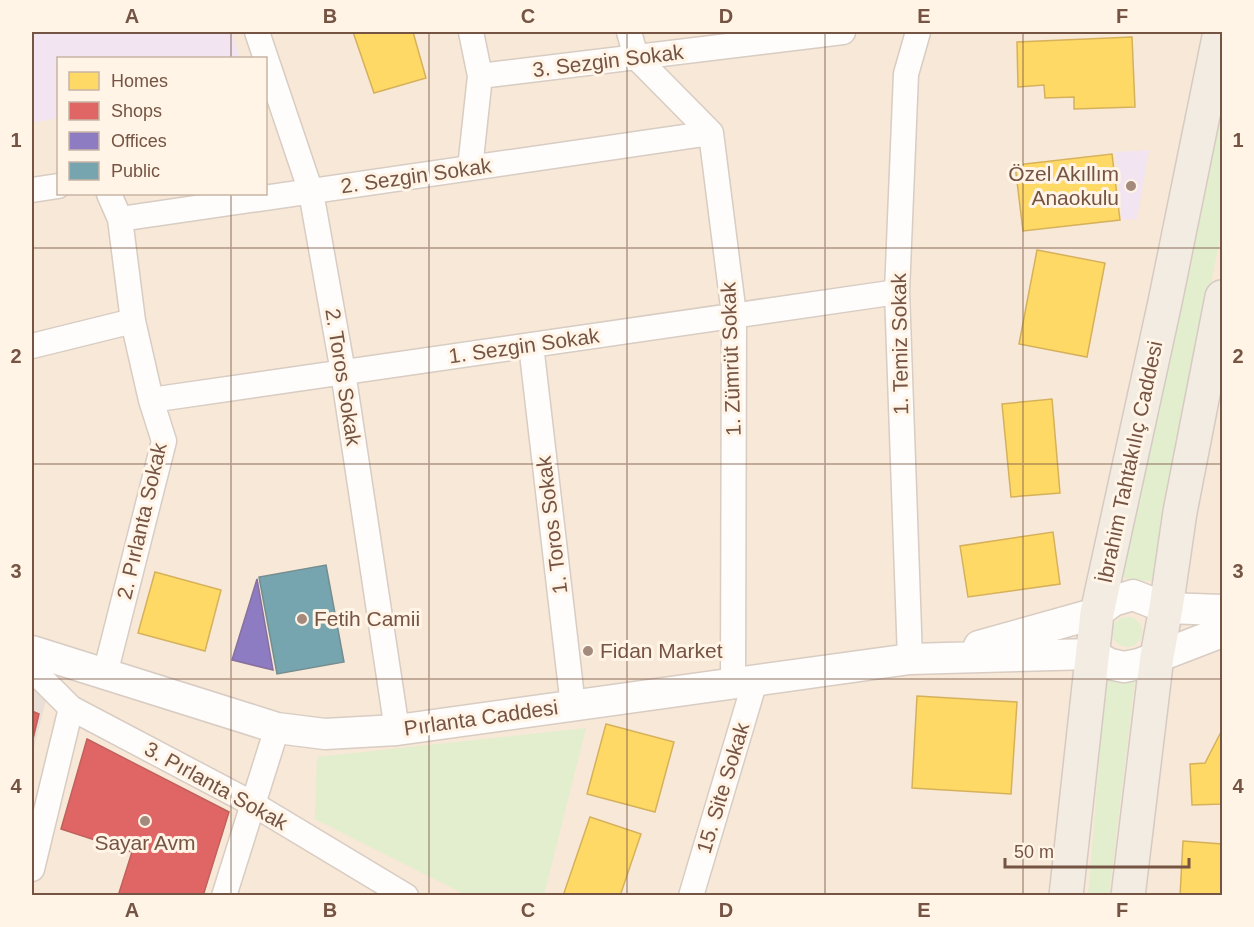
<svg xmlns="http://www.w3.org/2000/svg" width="1254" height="927" viewBox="0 0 1254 927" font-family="Arial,sans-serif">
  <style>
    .residential { fill: #f7e8d7; fill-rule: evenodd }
    .industrial { fill: #e9dfd6 }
    .education { fill: #f2e4f1 }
    .green { fill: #e2eece }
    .homes { fill: #ffd966; stroke: #d6b15c; stroke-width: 1.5 }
    .shops { fill: #e06666; stroke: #c0615c; stroke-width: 1.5 }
    .offices { fill: #8e7cc3; stroke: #87709d; stroke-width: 1.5 }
    .public { fill: #76a5af; stroke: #768d8f; stroke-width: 1.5 }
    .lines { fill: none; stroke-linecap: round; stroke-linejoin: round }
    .minor-casing { stroke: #d8ccc3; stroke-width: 27 }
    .tertiary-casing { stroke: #d8ccc3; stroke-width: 33 }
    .primary-casing { stroke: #d6cac2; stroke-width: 36 }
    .minor { stroke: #fefdfb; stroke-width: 24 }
    .tertiary { stroke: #fefdfb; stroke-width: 30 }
    .primary { stroke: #f2ece2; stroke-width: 33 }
    .grid { fill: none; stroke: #765444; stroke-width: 1.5; stroke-opacity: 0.55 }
    .poi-dot { fill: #a38a7c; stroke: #fff4e6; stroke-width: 2 }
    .labels { text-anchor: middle; stroke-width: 6; stroke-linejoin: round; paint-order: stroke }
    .street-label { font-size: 21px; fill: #765444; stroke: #fff4e6 }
    .poi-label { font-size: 21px; fill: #765444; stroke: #fff4e6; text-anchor: start }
    .neatline { fill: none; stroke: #765444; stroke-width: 2 }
    .grid-label { font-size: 20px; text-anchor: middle; font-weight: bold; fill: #765444 }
  </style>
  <rect width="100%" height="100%" fill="#f6efe5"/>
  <path class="residential" d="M 32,32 L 1222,32 L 1222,895 L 32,895 ZM 58,58 L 266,58 L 266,194 L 58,194 Z"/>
  <path class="industrial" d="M 32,688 L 48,692 L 32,755 Z"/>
  <path class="education" d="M 32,32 L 232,32 L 240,58 L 58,58 L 58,118 L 32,123 Z
    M 1149,150 L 1137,219 L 1122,220 L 1116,152 Z"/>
  <path class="green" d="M 1222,98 L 1222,227 L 1153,580 L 1135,582 L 1121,576 L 1193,255 Z
    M1112 632a15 15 0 1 1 30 0a15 15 0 1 1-30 0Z
    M 1106,676 L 1135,680 L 1109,895 L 1088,896 Z
    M 586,728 L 544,895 L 466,895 L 315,819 L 317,757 Z"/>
  <path class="homes" d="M 353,32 L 413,32 L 426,78 L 374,93 Z
    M 1132,37 L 1135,107 L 1074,109 L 1074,97 L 1045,98 L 1044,85 L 1018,87 L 1017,42 Z
    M 1112,154 L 1120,220 L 1023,231 L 1015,165 Z
    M 1037,250 L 1105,263 L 1087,357 L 1019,344 Z
    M 1052,399 L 1060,493 L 1011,497 L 1002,404 Z
    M 1053,532 L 1060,584 L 968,597 L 960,546 Z
    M 155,572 L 221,590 L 205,651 L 138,633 Z
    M 917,696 L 1017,702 L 1011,794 L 912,788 Z
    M 606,724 L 674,742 L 655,812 L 587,794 Z
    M 1222,730 L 1222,804 L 1192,805 L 1190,764 L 1205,763 Z
    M 590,817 L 641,834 L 620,896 L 572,896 L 564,893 Z
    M 1183,841 L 1222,844 L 1222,896 L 1180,896 Z"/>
  <path class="shops" d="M 32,711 L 39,714 L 32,743 Z
    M 87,739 L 229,812 L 203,896 L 118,896 L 132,852 L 61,829 Z"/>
  <path class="offices" d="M 257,579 L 273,670 L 232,660 Z"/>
  <path class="public" d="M 326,565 L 344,662 L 277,674 L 259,577 Z"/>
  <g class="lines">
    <g class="minor-casing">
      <path id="minor" d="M 257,32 L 311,192 L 343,372 L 397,730
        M 629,32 L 636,57 L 711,133 L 734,315 L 733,684
        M 480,76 L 843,32
        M 470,168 L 480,76 L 471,32
        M 32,190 L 58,186
        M 120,219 L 711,133
        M 531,345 L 573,706
        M 32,346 L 133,321
        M 151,400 L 897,292
        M 910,659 L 897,292 L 906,74 L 918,32
        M 32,669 L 71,708 L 253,804 L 406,896
        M 105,674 L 164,441 L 151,400 L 133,321 L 120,219 L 109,194
        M 32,869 L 71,708
        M 224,896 L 277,728
        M 691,896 L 755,681"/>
    </g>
    <g class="tertiary-casing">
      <path id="tertiary" d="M 979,646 L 1097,613 L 1113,601 L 1133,595 L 1166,608 L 1222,610
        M 32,651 L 277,728 L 325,734 L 397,730 L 910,659 L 1092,654 L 1110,664 L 1124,667 L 1139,664 L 1222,632"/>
    </g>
    <g class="primary-casing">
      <path id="primary" d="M 1066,896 L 1097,613 L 1165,302 L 1220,32
        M 1128,896 L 1157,656 L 1166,608 L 1180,512 L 1222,297"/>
    </g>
    <use href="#minor" class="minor"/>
    <use href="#tertiary" class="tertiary"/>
    <use href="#primary" class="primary"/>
  </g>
  <path class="grid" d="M 231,32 L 231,58M 429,32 L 429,896M 627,32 L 627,896M 825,32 L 825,896M 1023,32 L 1023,896M 231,194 L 231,896M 32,248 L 1222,248M 32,464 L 1222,464M 32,679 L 1222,679"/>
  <g class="poi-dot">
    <circle cx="1131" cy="186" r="6"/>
    <circle cx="302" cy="619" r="6"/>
    <circle cx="588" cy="651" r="6"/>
    <circle cx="145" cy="821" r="6"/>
  </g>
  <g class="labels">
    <g class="street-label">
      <text transform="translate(608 61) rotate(-7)" y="7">3. Sezgin Sokak</text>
      <text transform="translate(416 176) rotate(-8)" y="7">2. Sezgin Sokak</text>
      <text transform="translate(900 344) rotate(-91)" y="7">1. Temiz Sokak</text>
      <text transform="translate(524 346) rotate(-8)" y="7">1. Sezgin Sokak</text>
      <text transform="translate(731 359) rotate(-92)" y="7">1. Zümrüt Sokak</text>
      <text transform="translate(343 377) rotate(81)" y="7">2. Toros Sokak</text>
      <text transform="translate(1130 462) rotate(-78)" y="7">İbrahim Tahtakılıç Caddesi</text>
      <text transform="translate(142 521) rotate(-77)" y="7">2. Pırlanta Sokak</text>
      <text transform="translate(552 525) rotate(-97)" y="7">1. Toros Sokak</text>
      <text transform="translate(481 718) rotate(-8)" y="7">Pırlanta Caddesi</text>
      <text transform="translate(216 786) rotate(29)" y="7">3. Pırlanta Sokak</text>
      <text transform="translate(723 788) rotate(-73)" y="7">15. Site Sokak</text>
    </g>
    <g class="poi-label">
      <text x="1119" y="181" text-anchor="end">Özel Akıllım<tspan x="1119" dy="24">Anaokulu</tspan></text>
      <text x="314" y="626">Fetih Camii</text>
      <text x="600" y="658">Fidan Market</text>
      <text x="145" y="850" text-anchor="middle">Sayar Avm</text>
    </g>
  </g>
  <rect width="1254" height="927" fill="none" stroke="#fff4e6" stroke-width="66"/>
  <rect x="57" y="57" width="210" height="138" fill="#fff4e6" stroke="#c8b4a5" stroke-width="1.5"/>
  <rect x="69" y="72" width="30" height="18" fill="#ffd966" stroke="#c8b4a5" stroke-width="1.5"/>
  <text x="111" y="87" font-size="18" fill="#765444">Homes</text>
  <rect x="69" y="102" width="30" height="18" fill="#e06666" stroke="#c8b4a5" stroke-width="1.5"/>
  <text x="111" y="117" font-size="18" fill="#765444">Shops</text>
  <rect x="69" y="132" width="30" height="18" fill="#8e7cc3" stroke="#c8b4a5" stroke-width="1.5"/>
  <text x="111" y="147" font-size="18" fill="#765444">Offices</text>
  <rect x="69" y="162" width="30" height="18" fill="#76a5af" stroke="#c8b4a5" stroke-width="1.5"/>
  <text x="111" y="177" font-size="18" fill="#765444">Public</text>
  <path d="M1005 858v9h184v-9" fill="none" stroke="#765444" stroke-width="3"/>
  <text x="1014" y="858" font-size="18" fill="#765444" stroke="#fff4e6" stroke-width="4.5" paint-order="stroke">50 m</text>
  <rect x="33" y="33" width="1188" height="861" class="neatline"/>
  <g class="grid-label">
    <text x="132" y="23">A</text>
    <text x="330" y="23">B</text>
    <text x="528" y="23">C</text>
    <text x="726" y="23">D</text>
    <text x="924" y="23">E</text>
    <text x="1122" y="23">F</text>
    <text x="16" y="147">1</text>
    <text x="1238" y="147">1</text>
    <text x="16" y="363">2</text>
    <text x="1238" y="363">2</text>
    <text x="16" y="578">3</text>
    <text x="1238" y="578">3</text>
    <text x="16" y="793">4</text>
    <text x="1238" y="793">4</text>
    <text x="132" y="917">A</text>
    <text x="330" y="917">B</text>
    <text x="528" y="917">C</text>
    <text x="726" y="917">D</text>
    <text x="924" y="917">E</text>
    <text x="1122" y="917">F</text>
  </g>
</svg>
